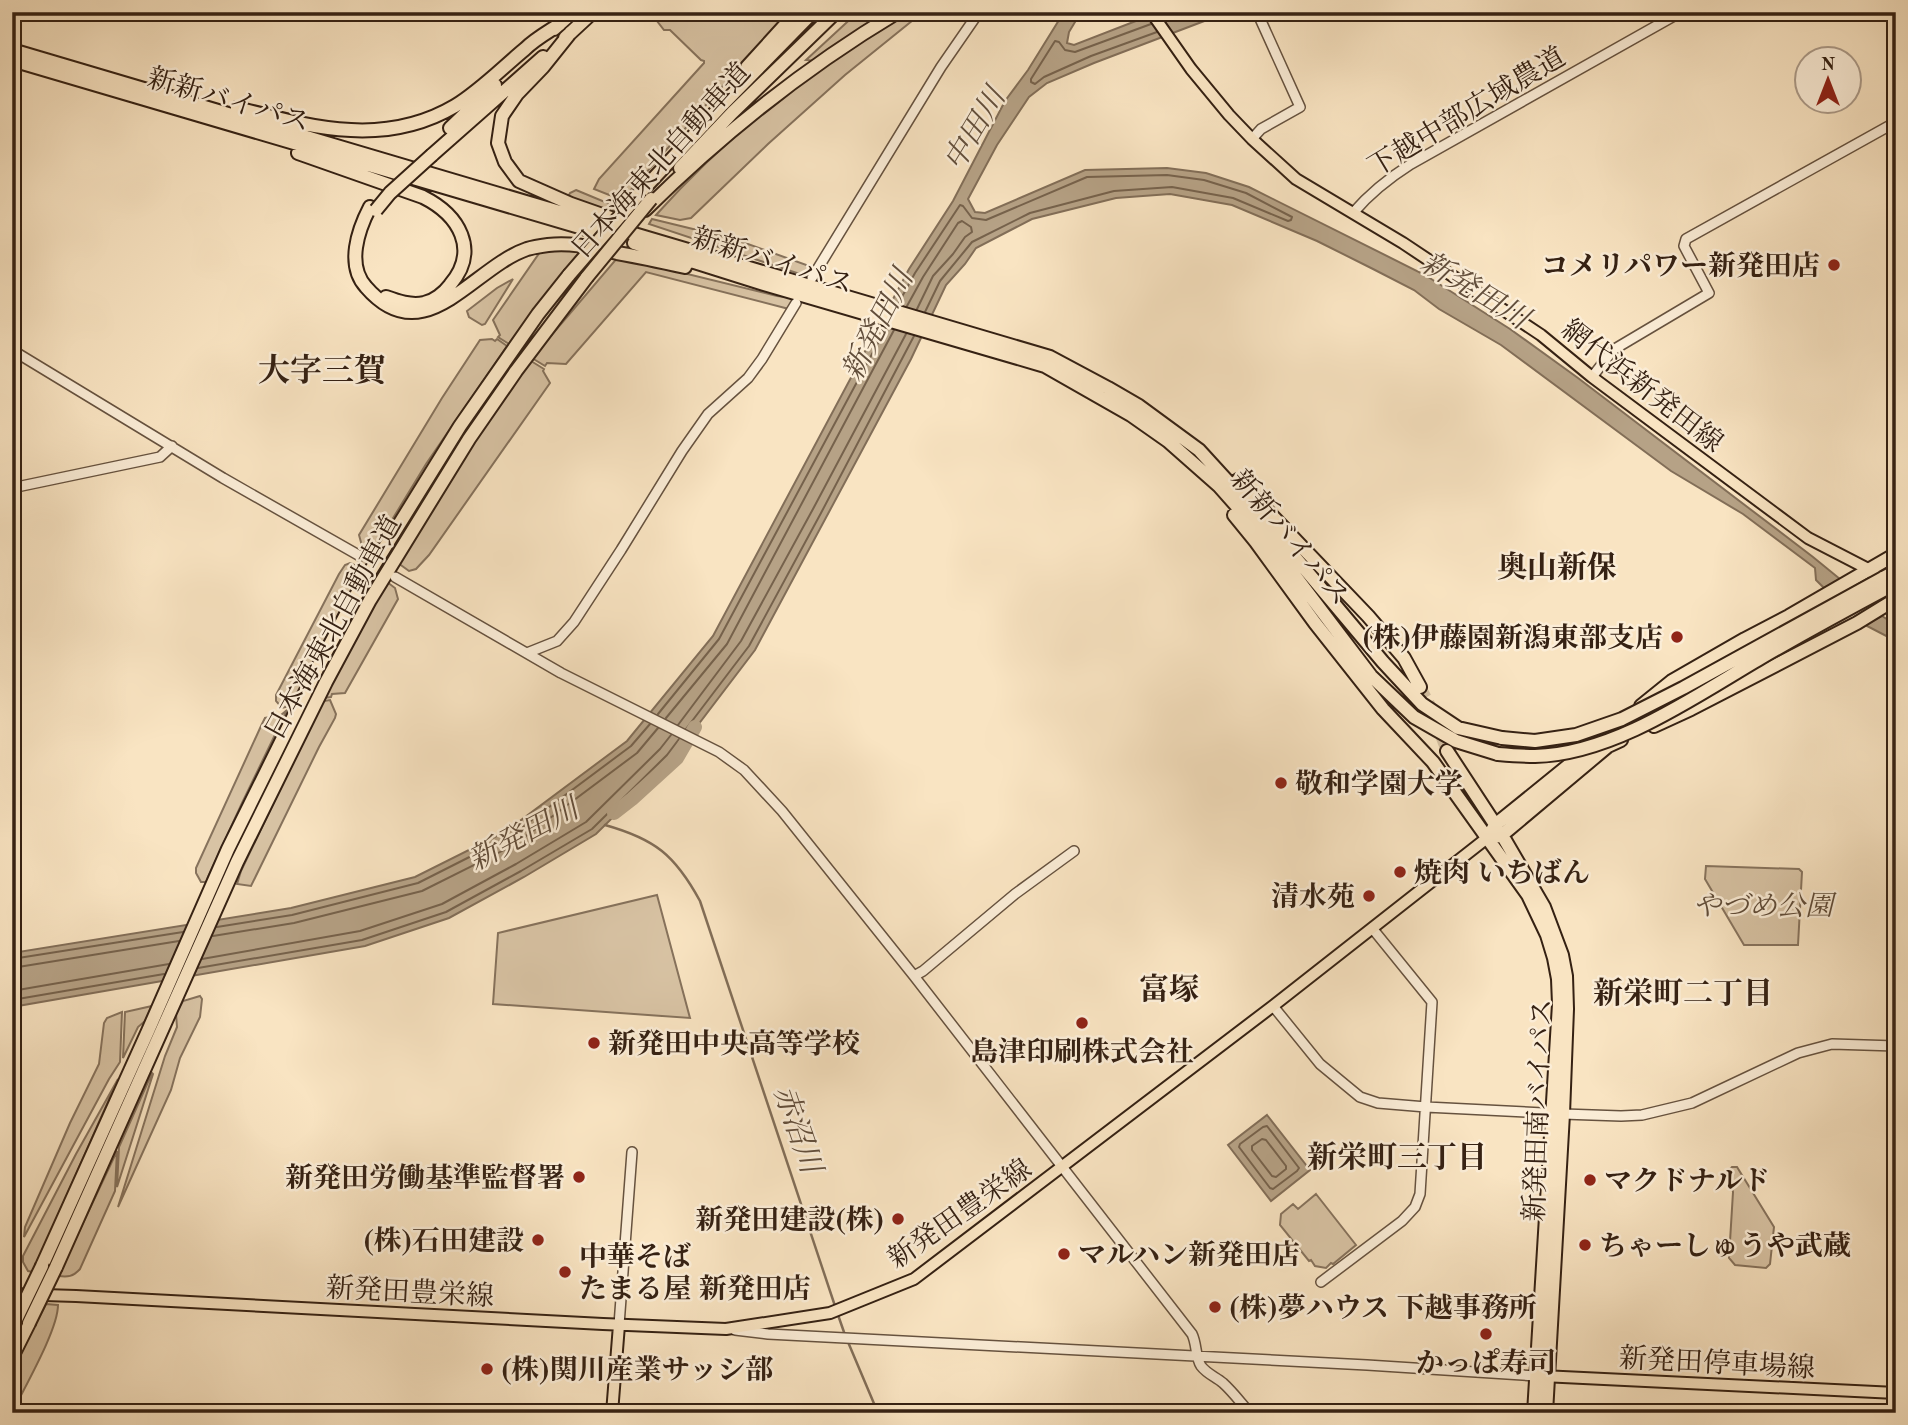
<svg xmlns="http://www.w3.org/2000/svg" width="1908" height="1425" viewBox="0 0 1908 1425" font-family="'Old Standard TT','Noto Serif JP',serif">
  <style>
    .green { fill: #d8c3a4; stroke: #86725c; stroke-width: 2 }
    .water { fill: #b6a286; stroke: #826e58; stroke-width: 2 }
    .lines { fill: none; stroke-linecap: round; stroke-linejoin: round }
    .shore { stroke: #76624c; stroke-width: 2 }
    .stream { stroke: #826e58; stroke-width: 2.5 }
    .river { stroke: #b6a286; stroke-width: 14 }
    .minor-tunnel { stroke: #d2bd9f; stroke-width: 9; stroke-dasharray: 9 4.5; stroke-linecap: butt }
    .highway-tunnel { stroke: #d2bd9f; stroke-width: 12; stroke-dasharray: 12 6; stroke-linecap: butt }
    .minor-casing { stroke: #66523f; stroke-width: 12 }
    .major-casing { stroke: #352113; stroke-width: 14 }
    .highway-casing { stroke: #352113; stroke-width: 16 }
    .minor { stroke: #fbedd7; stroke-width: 9 }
    .major { stroke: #f9e4c2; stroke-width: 10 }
    .highway { stroke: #f9e4c2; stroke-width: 12 }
    .highway-bridge-casing { stroke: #352113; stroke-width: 16; stroke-linecap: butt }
    .highway-bridge { stroke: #f9e4c2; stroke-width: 12 }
    .poi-dot { fill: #8f2418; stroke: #fbedd7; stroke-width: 2.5 }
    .labels { text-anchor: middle; stroke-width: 5; stroke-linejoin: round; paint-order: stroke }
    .street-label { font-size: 28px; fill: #352113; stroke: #fbedd7 }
    .poi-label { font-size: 28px; font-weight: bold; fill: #352113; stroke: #fbedd7; text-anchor: start }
    .park-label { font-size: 28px; font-style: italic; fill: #5e4a37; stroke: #fbedd7 }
    .water-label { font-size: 30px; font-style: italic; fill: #624e3b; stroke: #fbedd7 }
    .neighbourhood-label { font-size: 30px; font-weight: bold; fill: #352113; stroke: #fbedd7 }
    .quarter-label { font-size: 32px; font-weight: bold; fill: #352113; stroke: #fbedd7 }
  </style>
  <rect width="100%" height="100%" fill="#f9e4c2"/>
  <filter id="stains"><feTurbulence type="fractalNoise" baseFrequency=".00286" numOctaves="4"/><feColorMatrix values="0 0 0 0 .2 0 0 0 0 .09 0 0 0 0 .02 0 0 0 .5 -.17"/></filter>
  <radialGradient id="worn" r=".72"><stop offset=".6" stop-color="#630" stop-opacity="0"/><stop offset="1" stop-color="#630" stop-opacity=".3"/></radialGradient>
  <path class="green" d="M 650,12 L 788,12 L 622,200 L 594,189 L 599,179 L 704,63 L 704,61 L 701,60 L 670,30 L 664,30 Z
    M 858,12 L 891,12 L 816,61 L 806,60 Z
    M 908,12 L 923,12 L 845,75 L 768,144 L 691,218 L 680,220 L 656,215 C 728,134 814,67 908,12 Z
    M 576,190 L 617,207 L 611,212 L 568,197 L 570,193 Z
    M 652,219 L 734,239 L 812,267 L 814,271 L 809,277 L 649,224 Z
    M 544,250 L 581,250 L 509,344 L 498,337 L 500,335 L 493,320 L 540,252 Z
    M 618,257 L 777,296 L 794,298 L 789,309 L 646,272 L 566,364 L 547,363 L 545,366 L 532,358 Z
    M 513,279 L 485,324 L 482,325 L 469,317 L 467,311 L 497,288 Z
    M 492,339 L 495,341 L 497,339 L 507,346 L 426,464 L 373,551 L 362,546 L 359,535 L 442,398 L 480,340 Z
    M 531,361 L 544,369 L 543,371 L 550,383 L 429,555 L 416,569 L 409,571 L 398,563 L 461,459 Z
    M 350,563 L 363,569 L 290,706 L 282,708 L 276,701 L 276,695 L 339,574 L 345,565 Z
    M 387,582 L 395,588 L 398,599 L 345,693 L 332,694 L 331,697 L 324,698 Z
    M 330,700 L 336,714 L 335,718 L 319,747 L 251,886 L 237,884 L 241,871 L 320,706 L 324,701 Z
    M 287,710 L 242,803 L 208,877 L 206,882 L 201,882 L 196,873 L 196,868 L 261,726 L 265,718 L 281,715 Z
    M 1706,866 L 1799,869 L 1802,872 L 1798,945 L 1744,945 L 1705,879 Z
    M 657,895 L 690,1018 L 493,1004 L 498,933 Z
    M 200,996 L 202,999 L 200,1017 L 180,1058 L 171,1090 L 118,1207 L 165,1056 L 177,1027 L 176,1014 L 183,1001 Z
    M 152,1006 L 145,1021 L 138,1027 L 123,1058 L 125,1012 Z
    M 122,1012 L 120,1062 L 109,1079 L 24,1237 L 25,1227 L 70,1123 L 99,1064 L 104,1023 L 107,1018 Z
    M 152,1073 L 153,1074 L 117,1187 L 119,1147 Z
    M 118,1079 L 33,1272 L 28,1271 L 23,1262 L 23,1256 L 76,1154 Z
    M 117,1151 L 115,1191 L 80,1269 C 73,1277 68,1277 58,1276 Z
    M 1732,1167 L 1737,1167 L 1774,1227 L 1770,1264 L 1766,1268 L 1735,1265 L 1729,1258 L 1733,1192 L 1729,1170 Z
    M 1316,1194 L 1356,1245 L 1333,1264 L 1331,1263 L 1326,1268 L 1315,1266 L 1311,1260 L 1309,1261 L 1280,1225 L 1281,1214 L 1293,1204 L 1298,1209 Z
    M 46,1304 L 58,1305 C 58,1330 24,1388 12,1413 L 12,1369 Z"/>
  <path class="water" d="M 1064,12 L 1081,12 L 1069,32 L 1067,43 L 1074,45 L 1141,19 L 1166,12 L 1228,12 L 1094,63 L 1047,83 L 1029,97 L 997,145 L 968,199 L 975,212 L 985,213 L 1085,170 L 1167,168 L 1206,173 L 1249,187 L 1425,275 L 1510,329 L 1578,378 L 1813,557 L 1840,579 L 1824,588 L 1816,580 L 1815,568 L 1743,514 L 1671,471 L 1501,345 L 1439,309 L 1414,290 L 1373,269 L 1317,241 L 1232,205 L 1170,194 L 1116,198 L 1032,219 L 976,248 L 965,264 L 946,285 L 911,359 L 755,650 L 672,759 L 596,834 L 524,877 L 449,918 L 365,946 L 12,1007 L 12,953 L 291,908 L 415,877 L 505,832 L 627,741 L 713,636 L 909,269 L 953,201 L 1005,101 L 1028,70 Z
    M 1882,616 L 1896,625 L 1896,641 L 1865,625 Z
    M 1267,1115 L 1310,1170 L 1271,1201 L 1228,1145 Z"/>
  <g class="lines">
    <path class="shore" d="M 1151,24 L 1075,52 L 1065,50 L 1059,42 L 1055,41 L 1031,79 L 1031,82 L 1035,84 L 1044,77 L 1091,56 L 1157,32
      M 898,304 L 915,273 L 960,205 L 963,206 L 972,218 L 986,220 L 1087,177 L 1167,175 L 1204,180 L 1246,193 L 1292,217 L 1291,220 L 1288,221 L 1233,198 L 1172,187 L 1114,191 L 1030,213 L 972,242 L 940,281 L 925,312
      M 907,306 L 923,277 L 958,223 L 962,221 L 971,227 L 972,232 L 965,237 L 953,254 L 933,276 L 917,309
      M 658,714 L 719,639 L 886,328
      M 666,718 L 727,644 L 894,330
      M 678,725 L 741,641 L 813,509 L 906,334
      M 686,729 L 749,646 L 821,513 L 914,336
      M 217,927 L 292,915 L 418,883 L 509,837 L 631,746 L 650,724
      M 213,936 L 294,923 L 422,891 L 514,845 L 637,753 L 658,728
      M 12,959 L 183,932
      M 202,959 L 360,931 L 442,904 L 516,864 L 586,822 L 660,749 L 671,735
      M 12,968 L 179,941
      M 198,968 L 362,940 L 446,912 L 521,871 L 592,829 L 667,755 L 679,739
      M 12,991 L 169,964
      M 12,1000 L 164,974
      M 1267,1126 L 1299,1168 L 1297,1171 L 1273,1189 L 1270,1188 L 1239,1147 L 1240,1144 L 1263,1127 Z
      M 1262,1139 L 1266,1140 L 1286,1166 L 1286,1169 L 1276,1177 L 1272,1176 L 1252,1150 L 1252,1146 Z"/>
    <path class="stream" d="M 605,825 C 655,839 675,855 700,901 L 835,1306
      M 837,1312 L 845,1335
      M 848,1342 L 878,1413"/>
    <path class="river" d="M 614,813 L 632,799 L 677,758 L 695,727"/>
    <path class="minor-tunnel" d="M 360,556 L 391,574"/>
    <path class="highway-tunnel" d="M 1420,687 L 1429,704 L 1447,751"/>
    <g class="minor-casing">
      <path id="minor" d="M 1252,139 L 1261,129 L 1300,107 L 1257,12
        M 1353,213 C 1370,193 1389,178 1411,164 L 1681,12
        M 812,278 L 941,67 L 979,12
        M 12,350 L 223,478 L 360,556
        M 1592,377 L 1613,350 L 1709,293 L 1684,246 L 1686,239 L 1896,122
        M 12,488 L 160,457 L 172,446
        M 395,577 L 561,673 L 719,752 L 744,770 L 782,811 L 914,976 L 1192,1334 C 1197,1344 1195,1356 1201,1366 C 1207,1374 1216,1377 1223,1383 C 1233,1392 1241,1403 1250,1413
        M 527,653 L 557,641 L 574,622 L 621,550 L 682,451 L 708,414 L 748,378 L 762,359 L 796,303
        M 914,976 L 923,971 L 1015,894 L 1074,851
        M 1273,1006 L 1320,1064 L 1360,1097 L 1378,1103 L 1426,1107 L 1563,1114 L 1621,1116 L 1642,1115 L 1692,1103 L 1798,1053 L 1832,1044 L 1896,1046
        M 1321,1282 L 1402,1221 L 1415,1207 L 1420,1194 L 1432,1002 L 1372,928
        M 619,1325 L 632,1152
        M 735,1330 L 768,1334 L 1367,1365 L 1536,1376"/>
    </g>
    <g class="major-casing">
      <path id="major" d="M 1151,12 L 1191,69 L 1229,115 L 1252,139 L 1296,179 L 1403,243 L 1541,335 L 1592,377 L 1808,538 L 1868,569 L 1886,584
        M 12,1294 L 76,1296 L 603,1324 L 726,1329 L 830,1313 L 914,1279 L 1273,1006 L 1487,838
        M 1542,1376 L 1896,1393
        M 612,1413 L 619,1325"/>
    </g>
    <g class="highway-casing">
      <path id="highway" d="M 554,29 L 573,12
        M 571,32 L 543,67 L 517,94 L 502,116 L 498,143 L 505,162 L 519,181 L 571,204 L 625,223
        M 565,38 L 593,12
        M 12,50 L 1050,357 L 1108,388 L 1139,406 L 1199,450 L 1273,531 L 1383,662 L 1422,704 L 1458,728 L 1502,738
        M 12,60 L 610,236
        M 747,67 L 797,12
        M 237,108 C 311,127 384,148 455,106 C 481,90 502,68 525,49 C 535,39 548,32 560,24
        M 450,128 L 495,85
        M 298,153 L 423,197 C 459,215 480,250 450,285 C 444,293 434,301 424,303 C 411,306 397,301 386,297
        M 432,155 L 543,57
        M 680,168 L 732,113 L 836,12
        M 639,194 L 723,104 L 813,12
        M 370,207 C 358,230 346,265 366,287 C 424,354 472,268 527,249 C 534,247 541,246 548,245 C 572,242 594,248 617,253 C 640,257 663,262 685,267
        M 645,210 C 721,135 806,67 898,12
        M 634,243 L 764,284 L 1045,366 L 1131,415 L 1168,441 L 1219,486 L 1273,547 L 1371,676 L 1414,717 L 1456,741 L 1498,754
        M 1238,480 L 1368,616 L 1404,658 L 1420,687
        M 1234,515 L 1256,542 L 1315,623 L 1383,709 L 1433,762 L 1528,895 L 1547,935 L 1554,958 L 1558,979 L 1559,1004 L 1534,1413
        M 1883,578 L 1896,571
        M 1641,706 L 1672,681 L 1745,639 L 1789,616 L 1896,554
        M 1654,726 L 1691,709 L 1857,623 L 1896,599
        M 1447,751 L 1502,835 L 1544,907 L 1562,955 L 1566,976 L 1567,1009 L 1563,1114 L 1546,1413
        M 1491,832 L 1495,825 L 1627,718
        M 1495,837 L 1502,835 L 1608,746 L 1621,740
        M 42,1266 L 148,1031 L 228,849 L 317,669 L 361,586 L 460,426 L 538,314 L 569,275
        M 56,1267 L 237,862 L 326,682 L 370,600 L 469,439 L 516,371 L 587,277
        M 12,1357 L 29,1323"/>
    </g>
    <use href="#minor" class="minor"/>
    <use href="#major" class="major"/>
    <use href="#highway" class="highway"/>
    <g class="highway-bridge-casing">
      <path id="highway-bridge" d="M 376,210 L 390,193 L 432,155
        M 569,275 L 639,194
        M 587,277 L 651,199
        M 1502,738 L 1535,741 L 1576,735 L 1622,719 L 1683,688 L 1883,578
        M 1498,754 C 1510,755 1523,756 1535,756 C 1615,754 1697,695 1764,656 C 1806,632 1848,609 1891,586
        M 29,1323 L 56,1267
        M 14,1324 L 42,1266"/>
    </g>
    <use href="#highway-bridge" class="highway-bridge"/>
  </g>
  <g class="poi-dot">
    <circle cx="1834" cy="265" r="7"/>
    <circle cx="1677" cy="637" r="7"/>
    <circle cx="1281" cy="783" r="7"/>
    <circle cx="1400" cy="872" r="7"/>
    <circle cx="1369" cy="896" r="7"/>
    <circle cx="1082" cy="1023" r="7"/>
    <circle cx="594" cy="1043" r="7"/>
    <circle cx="579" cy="1177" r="7"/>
    <circle cx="1590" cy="1180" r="7"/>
    <circle cx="898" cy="1219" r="7"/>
    <circle cx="538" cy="1240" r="7"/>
    <circle cx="1585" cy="1245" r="7"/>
    <circle cx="1064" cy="1254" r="7"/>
    <circle cx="565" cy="1272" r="7"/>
    <circle cx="1215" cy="1307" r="7"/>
    <circle cx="1486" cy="1334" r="7"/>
    <circle cx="487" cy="1369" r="7"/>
  </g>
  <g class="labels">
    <g class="street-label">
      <text transform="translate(229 99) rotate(16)" y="10">新新バイパス</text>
      <text transform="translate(1466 111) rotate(-31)" y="10">下越中部広域農道</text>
      <text transform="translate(660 160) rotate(-48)" y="10">日本海東北自動車道</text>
      <text transform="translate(773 260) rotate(17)" y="10">新新バイパス</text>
      <text transform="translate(1643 385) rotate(38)" y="10">網代浜新発田線</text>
      <text transform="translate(1291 537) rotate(50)" y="10">新新バイパス</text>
      <text transform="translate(332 627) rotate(-61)" y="10">日本海東北自動車道</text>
      <text transform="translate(1537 1110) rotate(-88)" y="10">新発田南バイパス</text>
      <text transform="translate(959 1213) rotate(-35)" y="10">新発田豊栄線</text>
      <text transform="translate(410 1291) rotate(3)" y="10">新発田豊栄線</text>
      <text transform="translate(1717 1362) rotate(3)" y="10">新発田停車場線</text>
    </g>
    <g class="poi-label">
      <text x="1820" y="275" text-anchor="end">コメリパワー新発田店</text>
      <text x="1663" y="647" text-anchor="end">(株)伊藤園新潟東部支店</text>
      <text x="1295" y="793">敬和学園大学</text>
      <text x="1414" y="882">焼肉 いちばん</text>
      <text x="1355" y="906" text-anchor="end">清水苑</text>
      <text x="608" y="1053">新発田中央高等学校</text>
      <text x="1082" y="1061" text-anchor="middle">島津印刷株式会社</text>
      <text x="565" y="1187" text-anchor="end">新発田労働基準監督署</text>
      <text x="1604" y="1190">マクドナルド</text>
      <text x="884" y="1229" text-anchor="end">新発田建設(株)</text>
      <text x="524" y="1250" text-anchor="end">(株)石田建設</text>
      <text x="1599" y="1255">ちゃーしゅうや武蔵</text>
      <text x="1078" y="1264">マルハン新発田店</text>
      <text x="579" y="1266">中華そば<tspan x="579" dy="32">たまる屋 新発田店</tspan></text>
      <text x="1229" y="1317">(株)夢ハウス 下越事務所</text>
      <text x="1486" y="1372" text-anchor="middle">かっぱ寿司</text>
      <text x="501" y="1379">(株)関川産業サッシ部</text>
    </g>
    <g class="park-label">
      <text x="1763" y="915">やづめ公園</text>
    </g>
    <g class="water-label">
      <text transform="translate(974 129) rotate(-59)" y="10">中田川</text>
      <text transform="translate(1475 290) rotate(31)" y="10">新発田川</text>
      <text transform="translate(877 325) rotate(-63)" y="10">新発田川</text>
      <text transform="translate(523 834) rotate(-28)" y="10">新発田川</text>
      <text transform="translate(798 1129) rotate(71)" y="10">赤沼川</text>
    </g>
    <g class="neighbourhood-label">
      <text x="1557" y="577">奥山新保</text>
      <text x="1169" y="999">富塚</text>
      <text x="1683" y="1003">新栄町二丁目</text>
      <text x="1397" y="1167">新栄町三丁目</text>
    </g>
    <g class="quarter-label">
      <text x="322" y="381">大字三賀</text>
    </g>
  </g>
  <rect width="1908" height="1425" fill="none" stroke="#f9e4c2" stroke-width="42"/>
  <rect x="14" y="14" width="1880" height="1397" fill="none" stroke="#352113" stroke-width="3.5"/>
  <rect x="21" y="21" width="1866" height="1383" fill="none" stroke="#352113" stroke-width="2"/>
  <g transform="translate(1828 80)"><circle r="33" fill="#fbedd7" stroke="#ac9b89" stroke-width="2"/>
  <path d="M0-5L12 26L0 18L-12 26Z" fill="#8f2418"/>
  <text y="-10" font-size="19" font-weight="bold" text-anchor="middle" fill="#352113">N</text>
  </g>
  <rect width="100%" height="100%" filter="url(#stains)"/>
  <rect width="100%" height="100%" fill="url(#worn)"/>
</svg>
